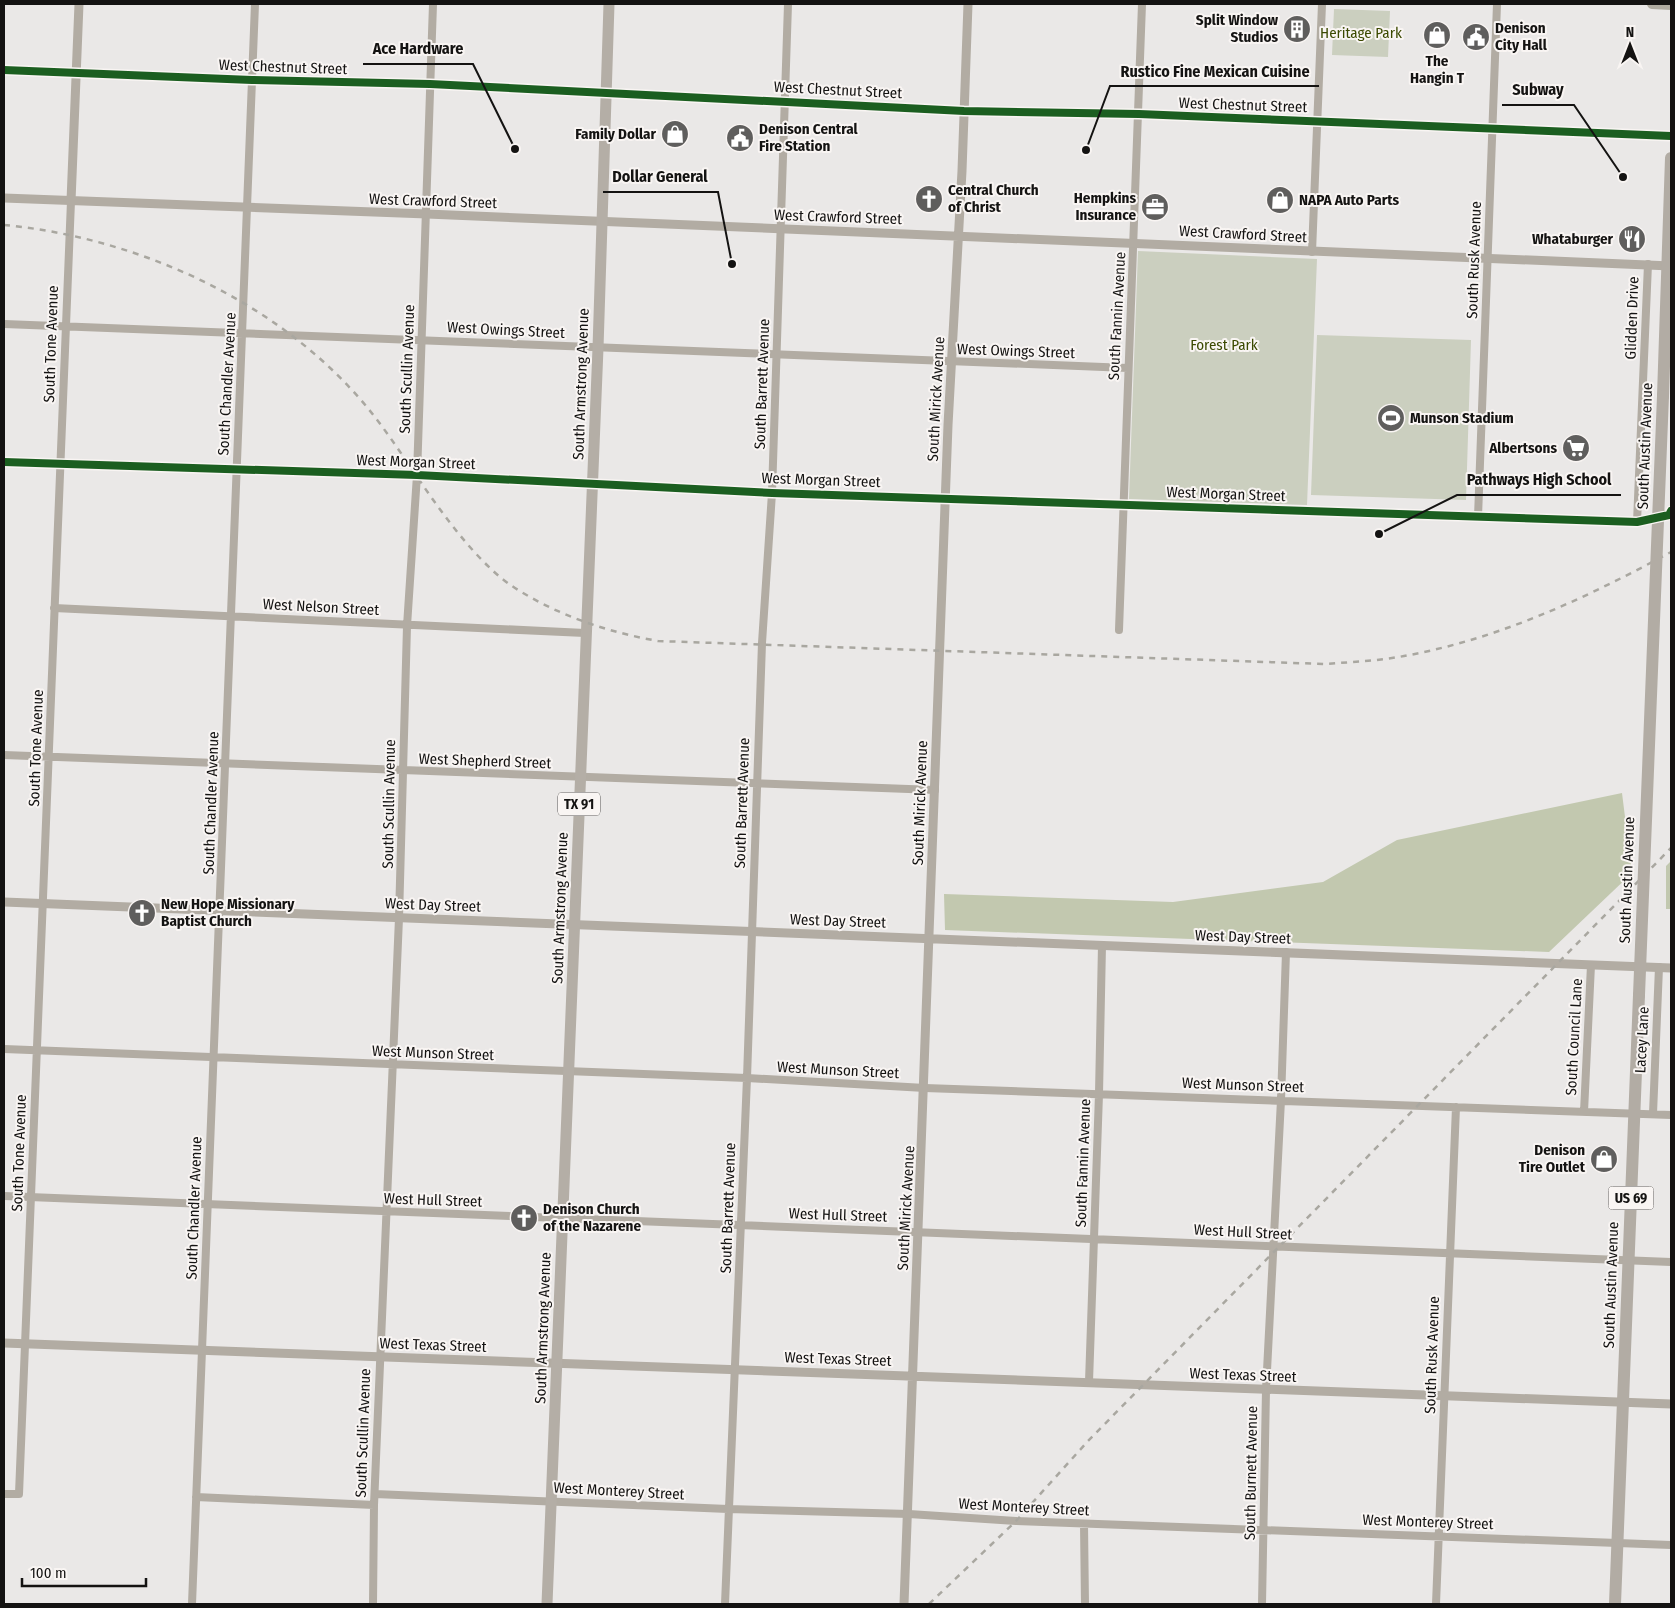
<svg xmlns="http://www.w3.org/2000/svg" width="1675" height="1608" viewBox="0 0 1675 1608" font-family="'Fira Sans Condensed',sans-serif">
  <style>
    .green { fill: #cbcfbf }
    .forest { fill: #c2c8af }
    .lines { fill: none; stroke-linecap: round; stroke-linejoin: round }
    .minor { stroke: #b2aca3; stroke-width: 8 }
    .tertiary { stroke: #b2aca3; stroke-width: 9 }
    .secondary { stroke: #b0aca1; stroke-width: 10 }
    .primary { stroke: #b4aea6; stroke-width: 11 }
    .trunk { stroke: #b2aca4; stroke-width: 12 }
    .rail { stroke: #a9a7a0; stroke-width: 2.5; stroke-dasharray: 6 6; stroke-linecap: butt }
    .trunk-bridge { stroke: #b2aca4; stroke-width: 12 }
    .cycleway-casing { stroke: #f9f5f3; stroke-width: 11 }
    .cycleway { stroke: #1b5e20; stroke-width: 8 }
    .labels { text-anchor: middle; stroke-width: 4; stroke-linejoin: round; paint-order: stroke }
    .shield { fill: #f9f5f3; stroke: #595756; stroke-width: 1 }
    .shield-label { font-size: 14px; font-weight: bold; fill: #141312 }
    .poi-label { font-size: 15px; font-weight: bold; fill: #141312; stroke: #f9f5f3; text-anchor: start }
    .park-label { font-size: 15px; fill: #3b4900; stroke: #f9f5f3 }
    .street-label { font-size: 15px; fill: #141312; stroke: #f9f5f3 }
    .leader { fill: none; stroke: #141312; stroke-width: 2 }
    .callout-dot { fill: #141312; stroke: #f9f5f3; stroke-width: 2 }
    .callout-label { font-size: 16px; text-anchor: middle; font-weight: bold; fill: #141312; stroke: #f9f5f3; stroke-width: 4; stroke-linejoin: round; paint-order: stroke }
  </style>
  <rect width="100%" height="100%" fill="#eae8e7"/>
  <path class="green" d="M 1334,9 L 1390,11 L 1388,57 L 1332,55 Z
    M 1138,251 L 1317,259 L 1307,505 L 1129,499 Z
    M 1317,335 L 1471,340 L 1466,500 L 1311,495 Z"/>
  <path class="forest" d="M 1622,793 L 1632,873 L 1549,952 L 945,930 L 944,894 L 1173,902 L 1323,882 L 1397,840 Z
    M 1671,861 L 1671,909 L 1666,909 L 1666,866 Z"/>
  <g class="lines">
    <path class="minor" d="M 4,70 L 252,80 L 430,84 L 964,111 L 1139,114 L 1671,136
      M 1312,252 L 1322,4
      M 4,324 L 1128,368
      M 4,462 L 417,475 L 772,493 L 1637,522 L 1669,515 L 1671,511
      M 1478,517 L 1497,4
      M 1637,522 L 1648,264
      M 54,608 L 585,633
      M 1119,630 L 1142,4
      M 4,755 L 935,790
      M 4,1049 L 747,1078 L 925,1088 L 1671,1115
      M 1584,1112 L 1591,965
      M 1653,1114 L 1659,967
      M 4,1196 L 1671,1262
      M 1089,1382 L 1099,1094 L 1102,945
      M 4,1494 L 19,1494 L 71,201
      M 375,1494 L 728,1509 L 909,1514 L 1016,1521 L 1671,1545
      M 196,1497 L 374,1505
      M 1084,1524 L 1085,1604
      M 192,1604 L 255,4
      M 373,1604 L 374,1505 L 399,918 L 407,626 L 417,475 L 433,4
      M 725,1604 L 747,1078 L 762,643 L 772,493 L 788,4
      M 1262,1604 L 1266,1390 L 1281,1100 L 1286,952
      M 1436,1604 L 1456,1107"/>
    <path class="tertiary" d="M 4,198 L 427,214 L 1671,266
      M 71,201 L 79,4
      M 4,902 L 1671,968
      M 4,1343 L 1671,1404
      M 904,1604 L 948,425 L 962,171 L 968,4"/>
    <path class="secondary" d="M 1652,4 L 1671,5"/>
    <path class="primary" d="M 547,1604 L 598,348 L 609,4"/>
    <path class="trunk" d="M 1663,396 L 1671,158
      M 1615,1604 L 1639,995"/>
    <path class="rail" d="M 4,225 C 131,237 264,295 351,389 C 387,427 413,474 445,516 C 462,539 488,570 512,586 C 556,615 607,632 658,641 L 1324,664 C 1351,662 1378,661 1404,656 C 1499,639 1586,598 1671,552
      M 929,1604 L 1016,1521 L 1088,1441 L 1671,848"/>
    <path class="trunk-bridge" d="M 1639,995 L 1663,396"/>
    <g class="cycleway-casing">
      <path id="cycleway" d="M 4,70 L 252,80 L 430,84 L 964,111 L 1139,114 L 1671,136
        M 4,462 L 417,475 L 772,493 L 1637,522 L 1669,515 L 1671,511"/>
    </g>
    <use href="#cycleway" class="cycleway"/>
  </g>
  <defs>
    <g id="building-disc" transform="scale(1.4375)"><circle r="9.5" fill="#5f5e5d" stroke="#f9f5f3"/><path d="M-4-6H4V6H1V3H-1V6H-4ZM-2.5-4.3h1.7v1.8h-1.7ZM.8-4.3h1.7v1.8H.8ZM-2.5-1h1.7V.8h-1.7ZM.8-1h1.7V.8H.8Z" fill="#fff"/></g>
    <g id="shop-disc" transform="scale(1.4375)"><circle r="9.5" fill="#5f5e5d" stroke="#f9f5f3"/><path d="M-5-2.5h2.3a2.7 3.5 0 0 1 5.4 0H5L5.5 6h-11ZM-1.5-2.5h3a1.5 2.3 0 0 0-3 0Z" fill="#fff"/></g>
    <g id="civic-disc" transform="scale(1.4375)"><circle r="9.5" fill="#5f5e5d" stroke="#f9f5f3"/><path d="M-.6-6.5H3V-4.5H.6V-3L4-1V1h2V6H-6V1h2V-1L-.6-3ZM-1.2 2.5V6h2.4V2.5Z" fill="#fff"/></g>
    <g id="church-disc" transform="scale(1.4375)"><circle r="9.5" fill="#5f5e5d" stroke="#f9f5f3"/><path d="M-1.2-6h2.4v3.5h3.3v2.4h-3.3V6h-2.4V-.1h-3.3v-2.4h3.3Z" fill="#fff"/></g>
    <g id="office-disc" transform="scale(1.4375)"><circle r="9.5" fill="#5f5e5d" stroke="#f9f5f3"/><path d="M-6-3h4V-5.5h4V-3h4V5H-6ZM-1-4.5V-3h2v-1.5ZM-6 0V1H6V0Z" fill="#fff"/></g>
    <g id="restaurant-disc" transform="scale(1.4375)"><circle r="9.5" fill="#5f5e5d" stroke="#f9f5f3"/><path d="M-5-6h1v4h1v-4h1v4h1v-4h1v5L-1.5 .5V6h-2V.5L-5-1ZM5-6V6H3V1.5H1.5Q1.5-4 5-6Z" fill="#fff"/></g>
    <g id="stadium-disc" transform="scale(1.4375)"><circle r="9.5" fill="#5f5e5d" stroke="#f9f5f3"/><path d="M0-5a6.5 5 0 1 0 0 10a6.5 5 0 1 0 0-10ZM-3.5-1.8h7v3.6h-7Z" fill="#fff"/></g>
    <g id="supermarket-disc" transform="scale(1.4375)"><circle r="9.5" fill="#5f5e5d" stroke="#f9f5f3"/><path d="M-6-5.5h2.5l.6 2H6L4.5 2H-2.5L-4.4-4H-6ZM-1.5 3.2a1.3 1.3 0 1 0 .1 0ZM3 3.2a1.3 1.3 0 1 0 .1 0Z" fill="#fff"/></g>
  </defs>
  <g fill-rule="evenodd">
    <use href="#building-disc" x="1297" y="29"/>
    <use href="#shop-disc" x="1437" y="35"/>
    <use href="#civic-disc" x="1476" y="37"/>
    <use href="#shop-disc" x="675" y="134"/>
    <use href="#civic-disc" x="740" y="138"/>
    <use href="#church-disc" x="929" y="199"/>
    <use href="#shop-disc" x="1280" y="200"/>
    <use href="#office-disc" x="1155" y="207"/>
    <use href="#restaurant-disc" x="1632" y="239"/>
    <use href="#stadium-disc" x="1391" y="418"/>
    <use href="#supermarket-disc" x="1576" y="448"/>
    <use href="#church-disc" x="142" y="913"/>
    <use href="#shop-disc" x="1604" y="1159"/>
    <use href="#church-disc" x="524" y="1218"/>
  </g>
  <g class="labels">
    <g class="shield">
      <rect x="558" y="792.5" width="42" height="23" rx="4"/>
      <rect x="1608.5" y="1186.5" width="45" height="23" rx="4"/>
    </g>
    <g class="shield-label">
      <text x="579" y="809">TX 91</text>
      <text x="1631" y="1203">US 69</text>
    </g>
    <g class="poi-label">
      <text x="1278" y="25" text-anchor="end">Split Window<tspan x="1278" dy="17">Studios</tspan></text>
      <text x="1495" y="33">Denison<tspan x="1495" dy="17">City Hall</tspan></text>
      <text x="1437" y="66" text-anchor="middle">The<tspan x="1437" dy="17">Hangin T</tspan></text>
      <text x="759" y="134">Denison Central<tspan x="759" dy="17">Fire Station</tspan></text>
      <text x="656" y="139" text-anchor="end">Family Dollar</text>
      <text x="948" y="195">Central Church<tspan x="948" dy="17">of Christ</tspan></text>
      <text x="1136" y="203" text-anchor="end">Hempkins<tspan x="1136" dy="17">Insurance</tspan></text>
      <text x="1299" y="205">NAPA Auto Parts</text>
      <text x="1613" y="244" text-anchor="end">Whataburger</text>
      <text x="1410" y="423">Munson Stadium</text>
      <text x="1557" y="453" text-anchor="end">Albertsons</text>
      <text x="161" y="909">New Hope Missionary<tspan x="161" dy="17">Baptist Church</tspan></text>
      <text x="1585" y="1155" text-anchor="end">Denison<tspan x="1585" dy="17">Tire Outlet</tspan></text>
      <text x="543" y="1214">Denison Church<tspan x="543" dy="17">of the Nazarene</tspan></text>
    </g>
    <g class="park-label">
      <text x="1361" y="38">Heritage Park</text>
      <text x="1224" y="350">Forest Park</text>
    </g>
    <g class="street-label">
      <text transform="translate(283 67) rotate(2)" y="5">West Chestnut Street</text>
      <text transform="translate(838 90) rotate(3)" y="5">West Chestnut Street</text>
      <text transform="translate(1243 105) rotate(2)" y="5">West Chestnut Street</text>
      <text transform="translate(433 201) rotate(2)" y="5">West Crawford Street</text>
      <text transform="translate(838 217) rotate(2)" y="5">West Crawford Street</text>
      <text transform="translate(1243 234) rotate(3)" y="5">West Crawford Street</text>
      <text transform="translate(1474 260) rotate(-88)" y="5">South Rusk Avenue</text>
      <text transform="translate(1117 316) rotate(-87)" y="5">South Fannin Avenue</text>
      <text transform="translate(1632 318) rotate(-88)" y="5">Glidden Drive</text>
      <text transform="translate(506 330) rotate(3)" y="5">West Owings Street</text>
      <text transform="translate(51 344) rotate(-88)" y="5">South Tone Avenue</text>
      <text transform="translate(1016 351) rotate(2)" y="5">West Owings Street</text>
      <text transform="translate(407 369) rotate(-88)" y="5">South Scullin Avenue</text>
      <text transform="translate(227 384) rotate(-87)" y="5">South Chandler Avenue</text>
      <text transform="translate(581 384) rotate(-88)" y="5">South Armstrong Avenue</text>
      <text transform="translate(762 384) rotate(-88)" y="5">South Barrett Avenue</text>
      <text transform="translate(936 399) rotate(-87)" y="5">South Mirick Avenue</text>
      <text transform="translate(1645 446) rotate(-88)" y="5">South Austin Avenue</text>
      <text transform="translate(416 462) rotate(2)" y="5">West Morgan Street</text>
      <text transform="translate(821 480) rotate(2)" y="5">West Morgan Street</text>
      <text transform="translate(1226 494) rotate(2)" y="5">West Morgan Street</text>
      <text transform="translate(321 607) rotate(3)" y="5">West Nelson Street</text>
      <text transform="translate(36 748) rotate(-88)" y="5">South Tone Avenue</text>
      <text transform="translate(485 761) rotate(2)" y="5">West Shepherd Street</text>
      <text transform="translate(211 803) rotate(-88)" y="5">South Chandler Avenue</text>
      <text transform="translate(742 803) rotate(-88)" y="5">South Barrett Avenue</text>
      <text transform="translate(920 803) rotate(-88)" y="5">South Mirick Avenue</text>
      <text transform="translate(389 804) rotate(-89)" y="5">South Scullin Avenue</text>
      <text transform="translate(1627 880) rotate(-88)" y="5">South Austin Avenue</text>
      <text transform="translate(433 905) rotate(2)" y="5">West Day Street</text>
      <text transform="translate(560 908) rotate(-88)" y="5">South Armstrong Avenue</text>
      <text transform="translate(838 921) rotate(2)" y="5">West Day Street</text>
      <text transform="translate(1243 937) rotate(2)" y="5">West Day Street</text>
      <text transform="translate(1574 1037) rotate(-87)" y="5">South Council Lane</text>
      <text transform="translate(1642 1040) rotate(-87)" y="5">Lacey Lane</text>
      <text transform="translate(433 1053) rotate(2)" y="5">West Munson Street</text>
      <text transform="translate(838 1070) rotate(3)" y="5">West Munson Street</text>
      <text transform="translate(1243 1085) rotate(2)" y="5">West Munson Street</text>
      <text transform="translate(19 1153) rotate(-88)" y="5">South Tone Avenue</text>
      <text transform="translate(1083 1163) rotate(-88)" y="5">South Fannin Avenue</text>
      <text transform="translate(433 1200) rotate(2)" y="5">West Hull Street</text>
      <text transform="translate(194 1208) rotate(-88)" y="5">South Chandler Avenue</text>
      <text transform="translate(728 1208) rotate(-88)" y="5">South Barrett Avenue</text>
      <text transform="translate(906 1208) rotate(-87)" y="5">South Mirick Avenue</text>
      <text transform="translate(838 1215) rotate(2)" y="5">West Hull Street</text>
      <text transform="translate(1243 1232) rotate(3)" y="5">West Hull Street</text>
      <text transform="translate(1611 1285) rotate(-88)" y="5">South Austin Avenue</text>
      <text transform="translate(543 1328) rotate(-88)" y="5">South Armstrong Avenue</text>
      <text transform="translate(433 1345) rotate(2)" y="5">West Texas Street</text>
      <text transform="translate(1432 1355) rotate(-88)" y="5">South Rusk Avenue</text>
      <text transform="translate(838 1359) rotate(2)" y="5">West Texas Street</text>
      <text transform="translate(1243 1375) rotate(2)" y="5">West Texas Street</text>
      <text transform="translate(363 1433) rotate(-88)" y="5">South Scullin Avenue</text>
      <text transform="translate(1251 1473) rotate(-89)" y="5">South Burnett Avenue</text>
      <text transform="translate(619 1491) rotate(3)" y="5">West Monterey Street</text>
      <text transform="translate(1024 1507) rotate(3)" y="5">West Monterey Street</text>
      <text transform="translate(1428 1522) rotate(2)" y="5">West Monterey Street</text>
    </g>
  </g>
  <path class="leader" d="M515 149L473 64H363M1086 150L1110 86H1319M1623 177L1574 105H1502M732 264L718 192H603M1379 534L1457 495H1621"/>
  <g class="callout-dot">
    <circle cx="515" cy="149" r="5"/>
    <circle cx="1086" cy="150" r="5"/>
    <circle cx="1623" cy="177" r="5"/>
    <circle cx="732" cy="264" r="5"/>
    <circle cx="1379" cy="534" r="5"/>
  </g>
  <g class="callout-label">
    <text x="418" y="54">Ace Hardware</text>
    <text x="1215" y="77">Rustico Fine Mexican Cuisine</text>
    <text x="1538" y="95">Subway</text>
    <text x="660" y="182">Dollar General</text>
    <text x="1539" y="485">Pathways High School</text>
  </g>
  <rect width="1675" height="1608" fill="none" stroke="#141312" stroke-width="10"/>
  <g transform="translate(1630 45)" stroke="#f9f5f3" stroke-width="4" paint-order="stroke">
  <path d="M0-4L9 19L0 12L-9 19Z" fill="#141312"/>
  <text y="-8" font-size="14" font-weight="bold" text-anchor="middle" fill="#141312">N</text>
  </g>
  <path d="M22 1578v8h124v-8" fill="none" stroke="#141312" stroke-width="2.5"/>
  <text x="30" y="1578" font-size="15" fill="#141312" stroke="#f9f5f3" stroke-width="4" paint-order="stroke">100 m</text>
</svg>
